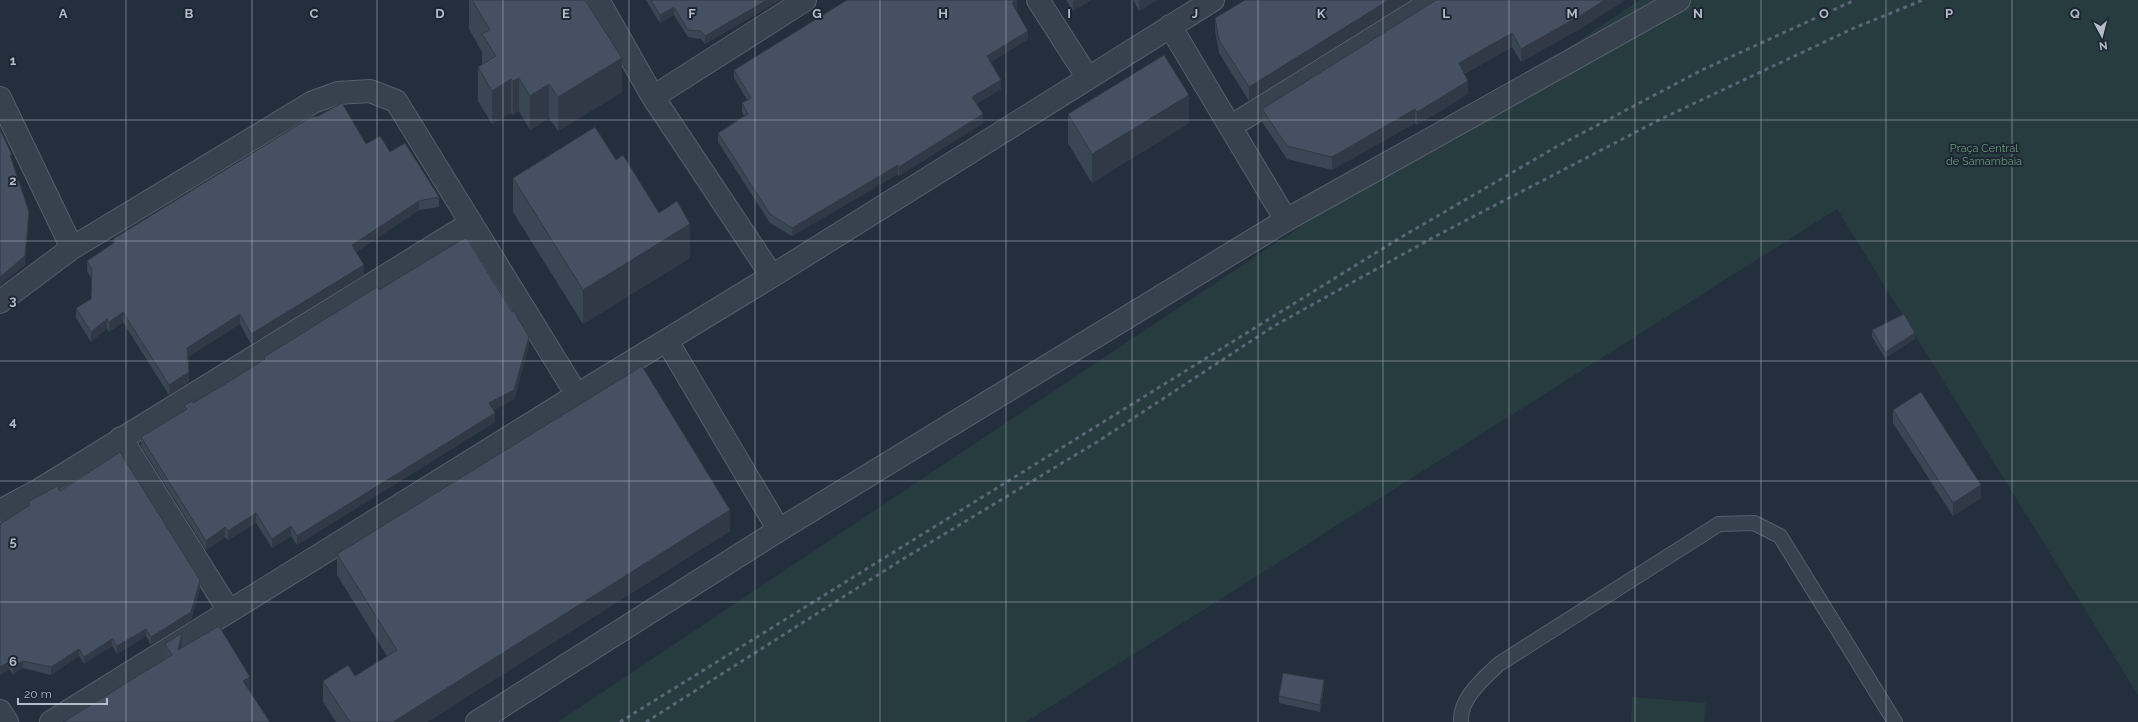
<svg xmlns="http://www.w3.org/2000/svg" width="2138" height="722" viewBox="0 0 2138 722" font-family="Raleway,sans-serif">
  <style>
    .green { fill: #263c3f }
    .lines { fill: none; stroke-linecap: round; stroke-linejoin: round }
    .service-casing { stroke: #565f6c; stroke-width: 16 }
    .minor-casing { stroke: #565f6c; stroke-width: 24 }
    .service { stroke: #38414e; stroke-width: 14 }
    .minor { stroke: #38414e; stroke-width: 22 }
    .rail { stroke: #5a6575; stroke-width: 3; stroke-dasharray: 4 4; stroke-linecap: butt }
    .wall { fill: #3b4654 }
    .shaded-wall { fill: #303945 }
    .building { fill: #455162; stroke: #303945 }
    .grid { fill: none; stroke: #b4bcc9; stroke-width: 1; stroke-opacity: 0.55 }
    .labels { text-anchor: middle; stroke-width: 4; stroke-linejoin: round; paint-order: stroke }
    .park-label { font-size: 11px; fill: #6b9a76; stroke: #1d2633 }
    .grid-label { font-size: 13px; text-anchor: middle; font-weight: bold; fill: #b4bcc9; stroke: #1d2633; stroke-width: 4; stroke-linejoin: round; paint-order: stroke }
  </style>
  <rect width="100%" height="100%" fill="#242f3e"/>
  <path class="green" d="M 1640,0 L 2138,0 L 2138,695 L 1837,209 L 1026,722 L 558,722 Z
    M 1632,697 L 1706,703 L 1704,722 L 1631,722 Z"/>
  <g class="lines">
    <g class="service-casing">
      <path id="service" d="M 1461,722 C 1459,699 1484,678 1499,664 L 1719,524 L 1754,523 L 1780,536 L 1895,722"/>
    </g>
    <g class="minor-casing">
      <path id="minor" d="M 598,0 L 653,97 L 772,276
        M 1038,0 L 1088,78
        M 1170,26 L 1286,220
        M 653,97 L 805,0
        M 0,98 L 72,248 L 313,102 L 338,93 L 370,91 L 396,101 L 577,395
        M 1230,127 L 1434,0
        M 0,302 L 72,248
        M 667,341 L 779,530
        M 121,438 L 229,611
        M 0,511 L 39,490 L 471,223
        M 0,711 L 7,722
        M 51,722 L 577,395 L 772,276 L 1213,0
        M 477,722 L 779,530 L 1286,220 L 1679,0"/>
    </g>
    <use href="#service" class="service"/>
    <use href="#minor" class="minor"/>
    <path class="rail" d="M 620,722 L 1398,239 L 1556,147 L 1702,70 L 1855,0
      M 646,722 L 903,559 L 1097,442 L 1274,326 L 1434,237 L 1663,118 L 1854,28 L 1923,0"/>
  </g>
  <path class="wall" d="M 469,0 L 585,0 L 622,92 L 558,131 L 549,118 L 530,130 L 519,111 L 513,115 L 511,113 L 492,124 L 478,101 L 478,67 L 482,64 L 482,52 L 469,29 Z
    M 646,0 L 780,0 L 705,44 L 701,39 L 688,37 L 674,15 L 660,23 Z
    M 1066,0 L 1091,0 L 1073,11 Z
    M 1133,0 L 1157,0 L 1139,11 Z
    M 1245,0 L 1410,0 L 1249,101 L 1219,53 L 1215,31 L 1215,18 Z
    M 1436,0 L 1583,27 L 1521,62 L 1512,47 L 1464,74 L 1468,94 L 1417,125 L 1415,123 L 1332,170 L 1287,159 L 1262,122 L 1262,109 Z
    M 1016,9 L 1028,39 L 991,62 L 1001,89 L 976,104 L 983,123 L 899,176 L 898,174 L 792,236 L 770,223 L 718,142 L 718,133 L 744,116 L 742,112 L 742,103 L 747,100 L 734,78 L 734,70 L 1017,9 Z
    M 1068,114 L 1189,123 L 1092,183 L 1068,143 Z
    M 366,144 L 390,152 L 439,197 L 439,207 L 419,210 L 356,252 L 364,275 L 251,344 L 240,324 L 188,357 L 189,382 L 169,395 L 123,322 L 109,332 L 107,328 L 91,342 L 76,318 L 76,308 L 91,299 L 92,279 L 87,271 L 87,261 L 113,244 L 113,239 Z
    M 616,160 L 659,213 L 690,258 L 583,324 L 513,212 L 513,178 Z
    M 379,290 L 529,346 L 514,399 L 494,410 L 495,422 L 297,545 L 291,536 L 272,548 L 256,523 L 228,540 L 225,537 L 206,550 L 141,446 L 141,437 L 184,410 L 184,406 L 193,403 L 225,384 L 264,359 L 264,357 Z
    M 1872,330 L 1915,339 L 1885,358 L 1872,337 Z
    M 1893,410 L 1981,498 L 1953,516 L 1893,423 Z
    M 60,491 L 200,588 L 191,620 L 151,645 L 146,636 L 117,654 L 112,646 L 84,664 L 79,656 L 51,675 L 23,668 L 13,675 L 9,669 L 0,675 L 0,524 L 28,506 L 28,502 Z
    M 730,531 L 427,722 L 336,722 L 323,702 L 323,681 L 355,676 L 387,656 L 337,575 L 337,554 Z
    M 165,644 L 182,648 L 250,692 L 165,659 Z
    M 1324,687 L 1320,712 L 1279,703 L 1279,696 Z"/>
  <path class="shaded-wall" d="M 767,0 L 780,0 L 705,44 L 705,36 Z
    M 1017,0 L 1017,9 L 1012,12 L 1012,3 Z
    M 1075,0 L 1091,0 L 1073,11 L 1073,1 Z
    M 1140,0 L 1157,0 L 1139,11 L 1139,1 Z
    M 1389,0 L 1410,0 L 1249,101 L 1249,87 Z
    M 1605,0 L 1626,0 L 1583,27 L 1521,62 L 1521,49 Z
    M 674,7 L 674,15 L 660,23 L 660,15 Z
    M 1028,31 L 1028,39 L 987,65 L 987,56 Z
    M 1512,33 L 1512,47 L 1459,76 L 1459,63 Z
    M 622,58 L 622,92 L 558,131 L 558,97 Z
    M 519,78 L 519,111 L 513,115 L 513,81 Z
    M 511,79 L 511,113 L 492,124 L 492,91 Z
    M 1001,80 L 1001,89 L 972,106 L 972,97 Z
    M 1468,81 L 1468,94 L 1417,125 L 1417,112 Z
    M 549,84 L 549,118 L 530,130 L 530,96 Z
    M 1189,95 L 1189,123 L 1092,183 L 1092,154 Z
    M 1415,109 L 1415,123 L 1332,170 L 1332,157 Z
    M 983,114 L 983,123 L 899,176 L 899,167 Z
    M 898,165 L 898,174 L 792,236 L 792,228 Z
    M 419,201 L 419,210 L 352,255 L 352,245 Z
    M 29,212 L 29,220 L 25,265 L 0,285 L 0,277 Z
    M 690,224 L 690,258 L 583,324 L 583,290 Z
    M 364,265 L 364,275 L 251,344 L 251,334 Z
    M 123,312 L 123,322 L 109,332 L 109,322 Z
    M 240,314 L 240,324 L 187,358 L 187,348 Z
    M 107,319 L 107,328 L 91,342 L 91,332 Z
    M 1915,333 L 1915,339 L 1885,358 L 1885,352 Z
    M 529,337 L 529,346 L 514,399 L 489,413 L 489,403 Z
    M 189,372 L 189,382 L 169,395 L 169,385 Z
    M 495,413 L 495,422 L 297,545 L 297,536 Z
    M 1981,485 L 1981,498 L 1953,516 L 1953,503 Z
    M 730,510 L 730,531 L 427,722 L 393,722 Z
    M 256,513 L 256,523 L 228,540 L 228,531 Z
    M 291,526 L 291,536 L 272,548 L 272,539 Z
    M 225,527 L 225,537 L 206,550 L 206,541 Z
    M 200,580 L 200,588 L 191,620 L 151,645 L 151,637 Z
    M 146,629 L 146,636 L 117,654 L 117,646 Z
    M 182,633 L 182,655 L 178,650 Z
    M 112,639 L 112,646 L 84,664 L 84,657 Z
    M 79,649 L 79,656 L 51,675 L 51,667 Z
    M 23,661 L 23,668 L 13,675 L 13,667 Z
    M 9,662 L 9,669 L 0,675 L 0,667 Z
    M 250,677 L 250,699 L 243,681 Z
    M 1324,680 L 1324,687 L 1320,712 L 1320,705 Z"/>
  <path class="building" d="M 472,0 L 585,0 L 622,58 L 558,97 L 549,84 L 530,96 L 519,78 L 513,81 L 511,79 L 492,91 L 478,67 L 496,56 L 482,34 L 490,30 Z
    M 651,0 L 767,0 L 705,36 L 701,31 L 688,30 L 674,7 L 660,15 Z
    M 847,0 L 1016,0 L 1012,3 L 1028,31 L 987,56 L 1001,80 L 972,97 L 983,114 L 899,167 L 898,165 L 792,228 L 770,214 L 718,133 L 748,114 L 742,103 L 751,98 L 734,70 Z
    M 1245,0 L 1389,0 L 1249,87 L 1219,40 L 1215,18 Z
    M 1436,0 L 1605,0 L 1583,14 L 1521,49 L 1512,33 L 1459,63 L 1468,81 L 1417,112 L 1415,109 L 1332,157 L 1287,146 L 1262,109 Z
    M 1164,55 L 1189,95 L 1092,154 L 1068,114 Z
    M 342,103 L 366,144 L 380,136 L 390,152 L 405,143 L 439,197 L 419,201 L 352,245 L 364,265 L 251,334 L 240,314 L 187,348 L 189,372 L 169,385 L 123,312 L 109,322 L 107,319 L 91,332 L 76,308 L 91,299 L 92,269 L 87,261 L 115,242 L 113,239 L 311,117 L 318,116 Z
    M 595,127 L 616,160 L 623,155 L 659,213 L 677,201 L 690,224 L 583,290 L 513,178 Z
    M 0,129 L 12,155 L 10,155 L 29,212 L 25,256 L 0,277 Z
    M 466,237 L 512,312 L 514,311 L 529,337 L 514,390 L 489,403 L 495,413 L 297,536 L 291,526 L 272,539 L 256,513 L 228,531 L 225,527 L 206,541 L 141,437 L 187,409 L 184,406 L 193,400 L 193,403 L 225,384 L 265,359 L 264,357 L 377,287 L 379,290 Z
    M 1904,314 L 1915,333 L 1885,352 L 1872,330 Z
    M 642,366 L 730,510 L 393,722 L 350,722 L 323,681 L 348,665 L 355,676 L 397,650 L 337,554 Z
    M 1921,392 L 1981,485 L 1953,503 L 1893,410 Z
    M 120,452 L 200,580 L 191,612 L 151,637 L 146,629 L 117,646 L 112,639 L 84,657 L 79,649 L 51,667 L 23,661 L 13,667 L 9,662 L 0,667 L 0,524 L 30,505 L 28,502 L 57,486 L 60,491 Z
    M 219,626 L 250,677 L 243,681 L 270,722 L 63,722 L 172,655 L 165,644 L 182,633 L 178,650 Z
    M 1283,673 L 1324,680 L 1320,705 L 1279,696 Z"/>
  <path class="grid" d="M 126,0 L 126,722M 252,0 L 252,722M 377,0 L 377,722M 503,0 L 503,722M 629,0 L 629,722M 755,0 L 755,722M 880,0 L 880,722M 1006,0 L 1006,722M 1132,0 L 1132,722M 1258,0 L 1258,722M 1383,0 L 1383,722M 1509,0 L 1509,722M 1635,0 L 1635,722M 1761,0 L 1761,722M 1886,0 L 1886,722M 2012,0 L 2012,722M 0,120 L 2138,120M 0,241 L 2138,241M 0,361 L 2138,361M 0,481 L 2138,481M 0,602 L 2138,602"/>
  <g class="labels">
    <g class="park-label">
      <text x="1984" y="152">Praça Central<tspan x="1984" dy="13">de Samambaia</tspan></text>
    </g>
  </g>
  <g class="grid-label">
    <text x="63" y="18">A</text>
    <text x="189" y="18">B</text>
    <text x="314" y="18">C</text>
    <text x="440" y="18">D</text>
    <text x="566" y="18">E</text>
    <text x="692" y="18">F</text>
    <text x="817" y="18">G</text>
    <text x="943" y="18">H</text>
    <text x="1069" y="18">I</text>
    <text x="1195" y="18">J</text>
    <text x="1321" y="18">K</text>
    <text x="1446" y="18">L</text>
    <text x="1572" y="18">M</text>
    <text x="1698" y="18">N</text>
    <text x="1824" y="18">O</text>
    <text x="1949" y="18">P</text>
    <text x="2075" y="18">Q</text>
    <text x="13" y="65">1</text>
    <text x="13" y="185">2</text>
    <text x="13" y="305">3</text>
    <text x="13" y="426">4</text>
    <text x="13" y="546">5</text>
    <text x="13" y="666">6</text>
  </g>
  <g transform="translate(2102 36) rotate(173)" stroke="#1d2633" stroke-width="3" paint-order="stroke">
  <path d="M0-3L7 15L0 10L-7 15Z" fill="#b4bcc9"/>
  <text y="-6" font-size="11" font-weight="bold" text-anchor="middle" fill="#b4bcc9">N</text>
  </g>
  <path d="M18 698v6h89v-6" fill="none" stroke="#b4bcc9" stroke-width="2"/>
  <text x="24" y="698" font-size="12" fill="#b4bcc9" stroke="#1d2633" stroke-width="3" paint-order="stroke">20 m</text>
</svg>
